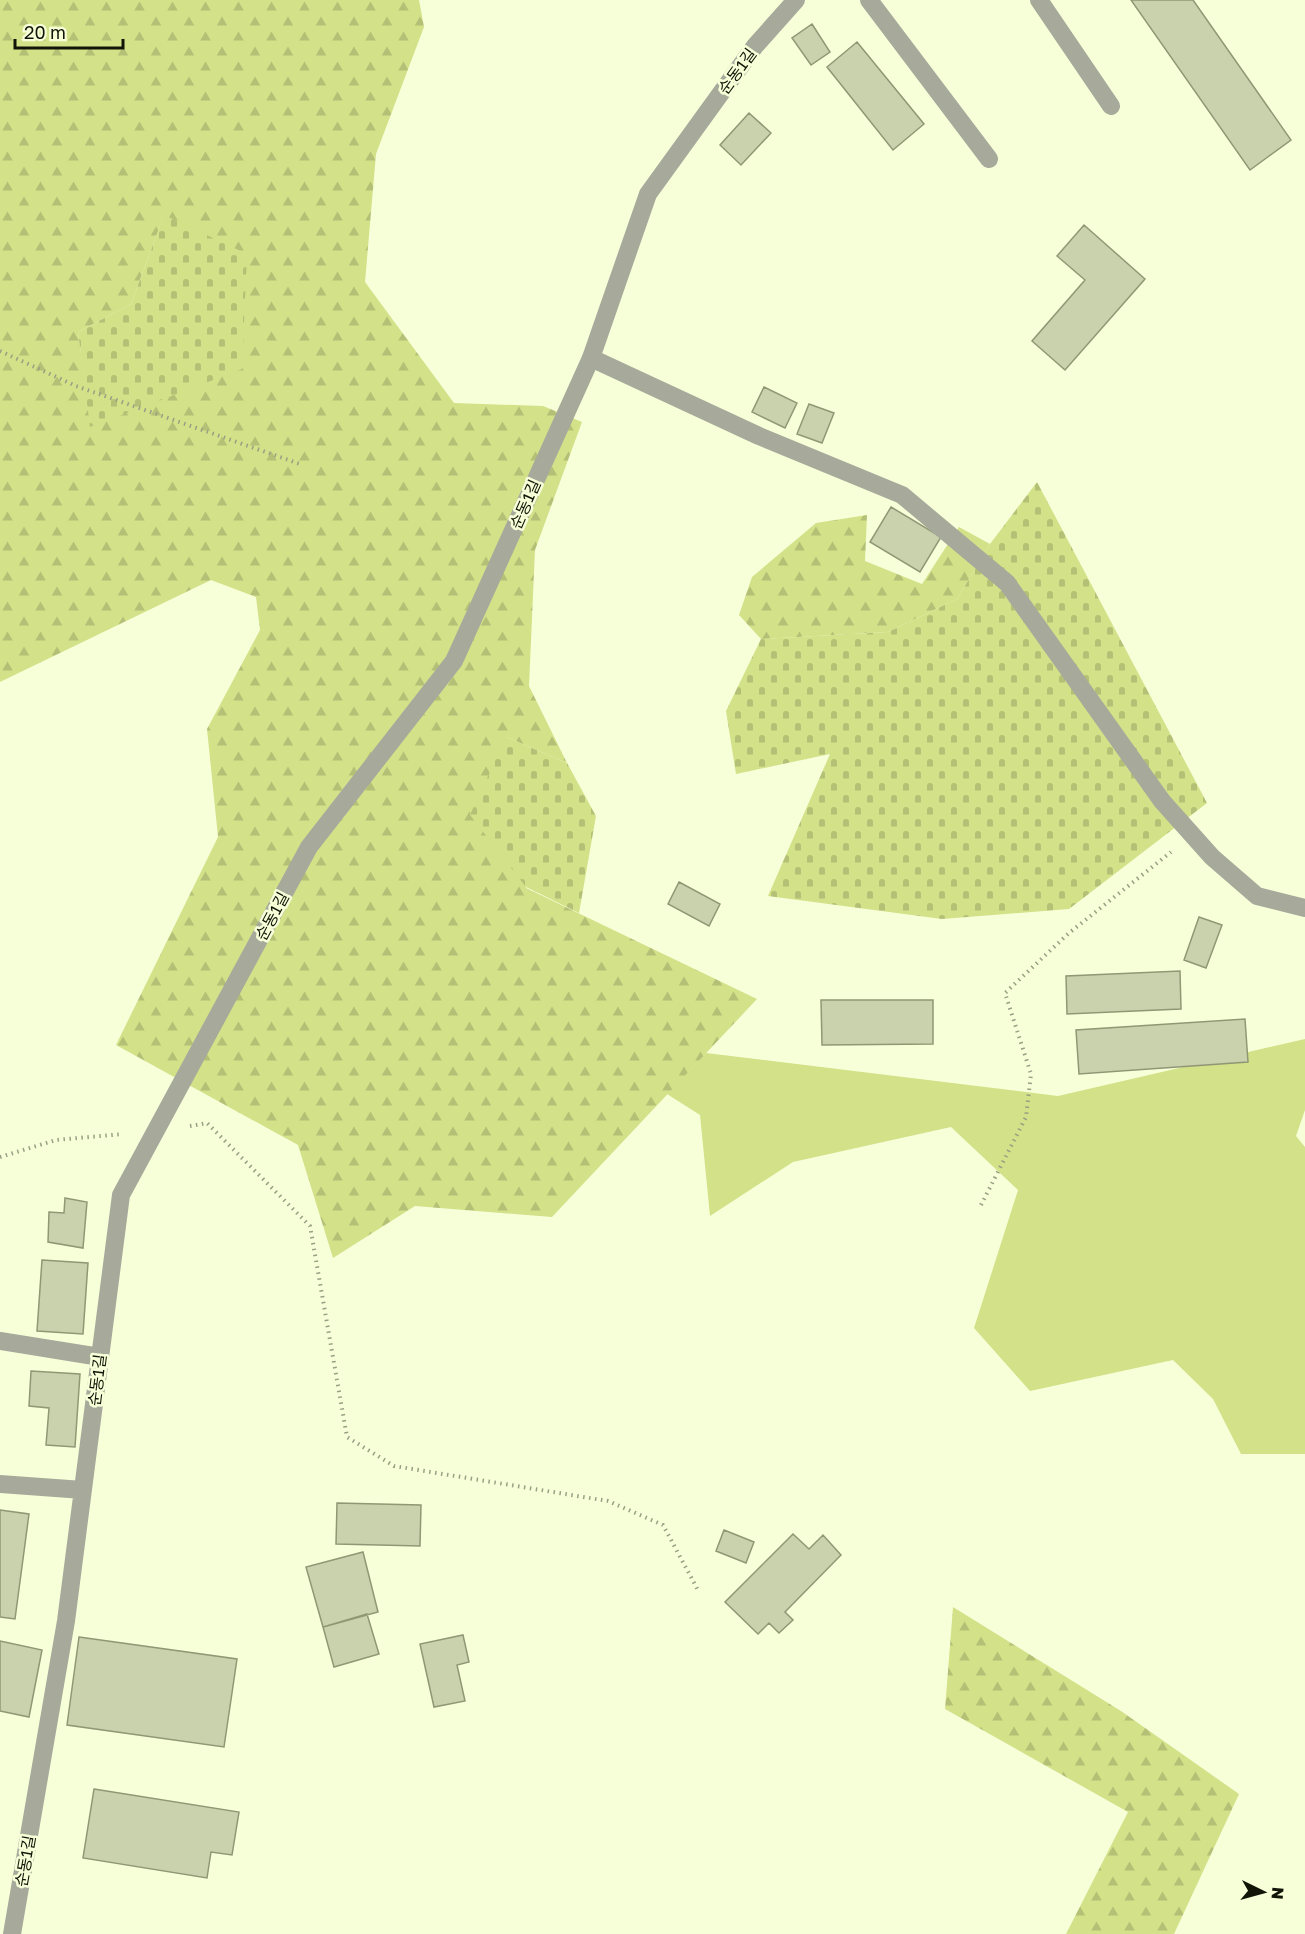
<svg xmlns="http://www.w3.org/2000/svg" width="1305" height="1934" viewBox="0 0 1305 1934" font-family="'Golos Text','Noto Sans KR',sans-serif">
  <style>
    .grass { fill: #d3e189 }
    .forest { fill: url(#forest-firs); fill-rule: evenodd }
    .cemetery { fill: url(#cemetery-stones) }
    .building { fill: #cad1ad; stroke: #919775; stroke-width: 1.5 }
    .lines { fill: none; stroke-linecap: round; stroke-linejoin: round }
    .path { stroke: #9a9f84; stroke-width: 4; stroke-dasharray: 1.5 4.5; stroke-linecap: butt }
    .lane { stroke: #a7aa9b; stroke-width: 18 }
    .street { stroke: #a7aa9b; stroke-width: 18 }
    .labels { text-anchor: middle; stroke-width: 5; stroke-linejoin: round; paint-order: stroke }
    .street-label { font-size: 16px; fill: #121407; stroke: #f7ffd9 }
  </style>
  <defs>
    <pattern id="forest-firs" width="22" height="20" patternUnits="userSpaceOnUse" patternTransform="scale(1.5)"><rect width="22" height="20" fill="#d3e189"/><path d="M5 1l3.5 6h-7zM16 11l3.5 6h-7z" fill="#b4c075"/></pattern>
    <pattern id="cemetery-stones" width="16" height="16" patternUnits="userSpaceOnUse" patternTransform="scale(1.5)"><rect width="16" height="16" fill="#d3e189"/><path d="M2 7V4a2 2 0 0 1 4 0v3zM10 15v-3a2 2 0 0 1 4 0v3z" fill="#b4c075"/></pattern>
  </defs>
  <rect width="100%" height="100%" fill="#f7ffd9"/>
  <path class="grass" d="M 1305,1039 L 1305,1110 L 1296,1136 L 1305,1147 L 1305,1454 L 1241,1454 L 1213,1399 L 1173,1360 L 1030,1391 L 974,1328 L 1018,1190 L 951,1127 L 793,1162 L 710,1216 L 700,1115 L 667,1094 L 706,1053 L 1058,1096 Z"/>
  <path class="forest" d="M 0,0 L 419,0 L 424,27 L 376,154 L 365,282 L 454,403 L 543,406 L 582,422 L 535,550 L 529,686 L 567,763 L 506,737 L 526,888 L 757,999 L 552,1217 L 415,1206 L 333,1258 L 298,1145 L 116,1045 L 218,837 L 207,729 L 260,630 L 256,597 L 211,580 L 0,682 ZM 164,215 L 91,427 L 78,332 L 131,304 Z
    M 867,515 L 865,561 L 922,584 L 959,527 L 990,544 L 957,599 L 888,632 L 761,639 L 739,615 L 752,577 L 816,523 Z
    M 953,1607 L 1121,1711 L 1239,1794 L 1174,1934 L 1066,1934 L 1128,1812 L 945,1709 Z"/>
  <path class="cemetery" d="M 164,215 L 247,254 L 242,369 L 90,427 L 78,332 L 131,304 Z
    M 1037,482 L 1207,803 L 1069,909 L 942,919 L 768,896 L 830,754 L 736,774 L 726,711 L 761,639 L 888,632 L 957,599 L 990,544 Z
    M 506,737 L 567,763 L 596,816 L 579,913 L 526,887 L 470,815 Z"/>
  <path class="building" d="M 1131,0 L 1193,0 L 1291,140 L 1250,170 Z
    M 812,24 L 830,52 L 811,65 L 792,38 Z
    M 857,42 L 924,124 L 893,150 L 827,67 Z
    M 749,113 L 771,133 L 741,165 L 720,145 Z
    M 1084,225 L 1145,279 L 1065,370 L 1032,341 L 1085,280 L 1057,256 Z
    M 764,387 L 797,403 L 785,428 L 752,412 Z
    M 809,404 L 834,413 L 822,443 L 797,434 Z
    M 891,507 L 941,537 L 920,572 L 870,542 Z
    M 679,882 L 720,904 L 709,926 L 668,904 Z
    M 1199,917 L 1222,925 L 1206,968 L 1184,960 Z
    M 1180,971 L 1181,1009 L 1067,1014 L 1066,976 Z
    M 821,1000 L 933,1000 L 933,1044 L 822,1045 Z
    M 1245,1019 L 1248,1062 L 1079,1074 L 1076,1030 Z
    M 65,1198 L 87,1202 L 83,1248 L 48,1242 L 49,1212 L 64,1213 Z
    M 42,1260 L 88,1263 L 83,1334 L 37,1331 Z
    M 31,1371 L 80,1374 L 75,1447 L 46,1445 L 49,1408 L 29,1406 Z
    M 337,1503 L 421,1505 L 420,1546 L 336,1544 Z
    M 0,1510 L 29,1514 L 15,1619 L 0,1617 Z
    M 724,1530 L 754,1542 L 746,1563 L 716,1551 Z
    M 793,1534 L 809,1549 L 823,1535 L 841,1555 L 785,1612 L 793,1620 L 779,1633 L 769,1623 L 758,1634 L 725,1602 Z
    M 363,1552 L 378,1612 L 323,1627 L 306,1567 Z
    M 367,1614 L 379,1654 L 334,1667 L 323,1627 Z
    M 463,1635 L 469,1662 L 457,1665 L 465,1701 L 434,1707 L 420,1644 Z
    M 79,1637 L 237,1659 L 224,1747 L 67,1725 Z
    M 0,1641 L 42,1650 L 29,1717 L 0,1711 Z
    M 94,1789 L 239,1812 L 232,1855 L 211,1852 L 207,1878 L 83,1858 Z"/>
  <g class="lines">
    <path class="path" d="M 0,351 L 76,386 L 300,464
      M 190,1126 L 207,1123 L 310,1226 L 347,1437 L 394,1466 L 608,1501 L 663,1525 L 699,1592
      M 0,1157 L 56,1140 L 123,1134
      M 981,1205 L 1026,1117 L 1031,1074 L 1005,993 L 1069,933 L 1171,852"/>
    <path class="lane" d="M 869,0 L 989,159
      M 1039,0 L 1111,106
      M 591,358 L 759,436 L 902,495 L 1007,583 L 1162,801 L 1212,857 L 1257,896 L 1305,908"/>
    <path class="street" d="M 0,1341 L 100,1357
      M 0,1484 L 83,1490
      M 12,1934 L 66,1621 L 121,1195 L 309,847 L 454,661 L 591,358 L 648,194 L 755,46 L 796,0"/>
  </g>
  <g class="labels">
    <g class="street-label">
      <text transform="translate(737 71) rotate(-54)" y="6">순동1길</text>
      <text transform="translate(525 504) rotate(-66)" y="6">순동1길</text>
      <text transform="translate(272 916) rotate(-62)" y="6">순동1길</text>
      <text transform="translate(97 1380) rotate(-83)" y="6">순동1길</text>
      <text transform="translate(25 1861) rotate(-80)" y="6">순동1길</text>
    </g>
  </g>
  <g transform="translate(1263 1892) rotate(95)" stroke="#f7ffd9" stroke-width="4.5" paint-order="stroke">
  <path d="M0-4.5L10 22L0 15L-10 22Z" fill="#121407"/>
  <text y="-9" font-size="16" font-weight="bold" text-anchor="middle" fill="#121407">N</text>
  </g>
  <path d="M15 39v9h108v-9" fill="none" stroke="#121407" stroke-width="3"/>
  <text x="24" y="39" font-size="18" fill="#121407" stroke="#f7ffd9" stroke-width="4.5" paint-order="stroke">20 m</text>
</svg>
